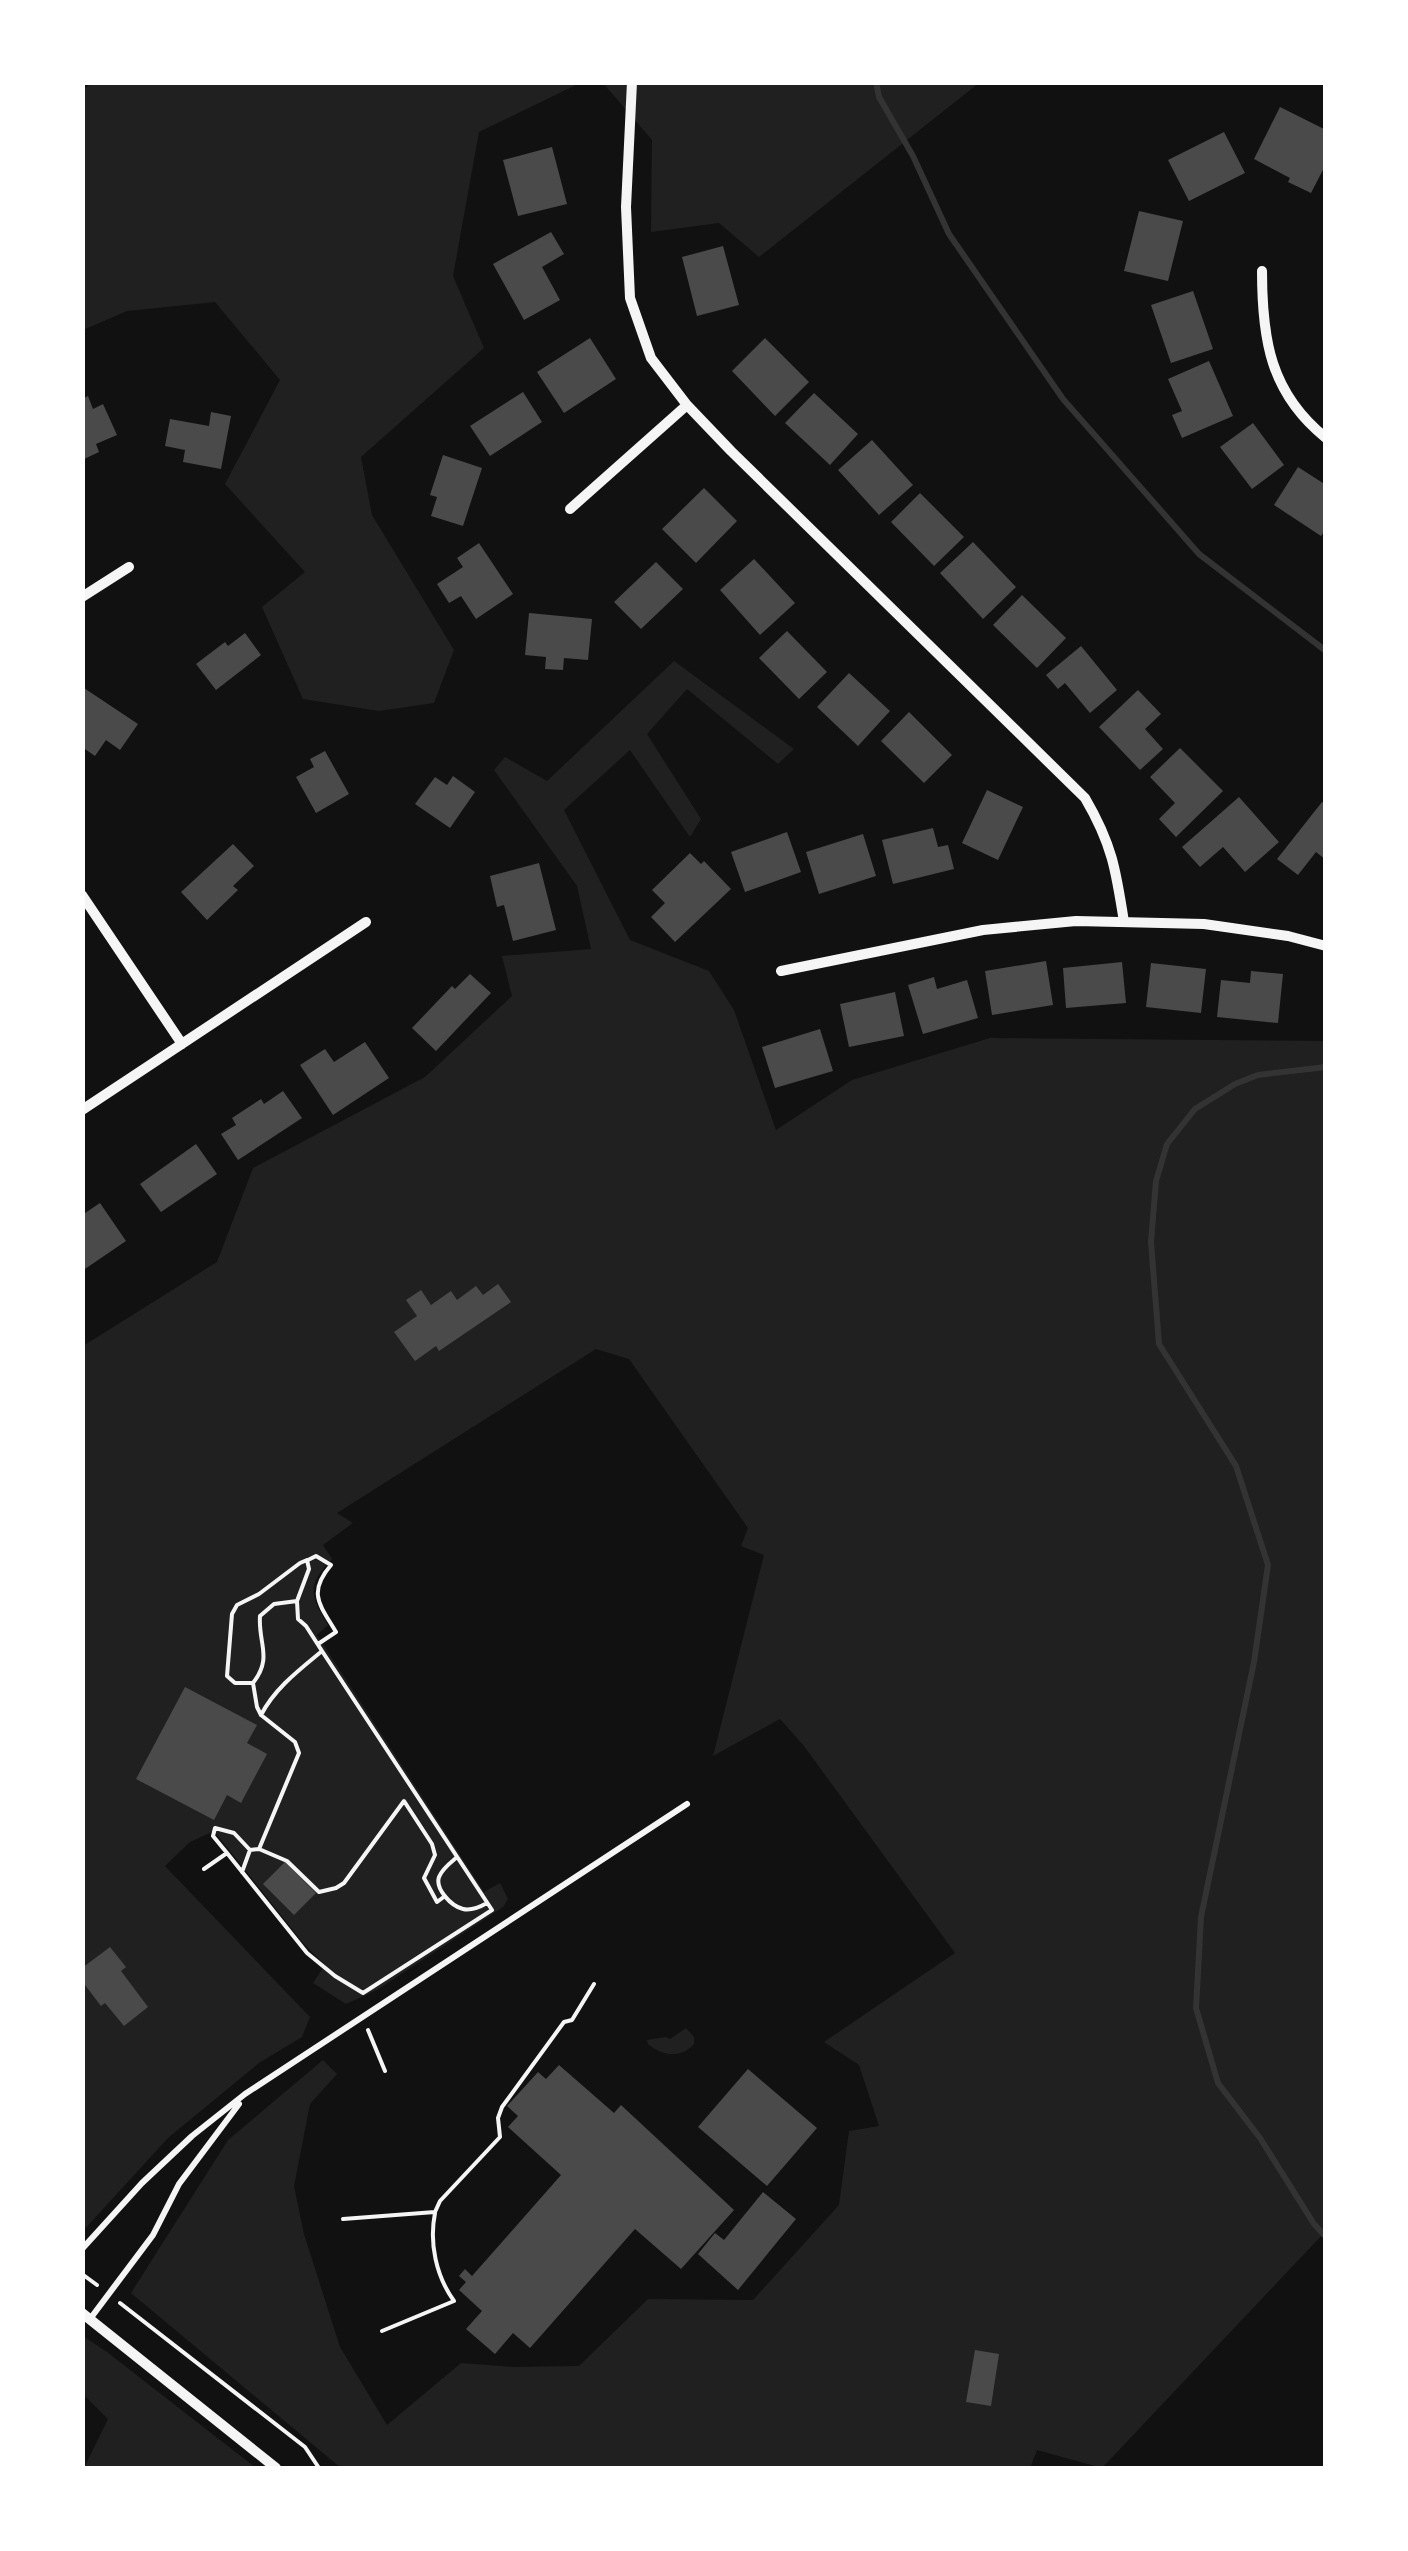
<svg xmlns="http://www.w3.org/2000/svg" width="1408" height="2551" viewBox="0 0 1408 2551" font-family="Mulish,sans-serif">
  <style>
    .green { fill: #202020 }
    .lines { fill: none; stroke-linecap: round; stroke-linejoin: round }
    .stream { stroke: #333; stroke-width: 6 }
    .building { fill: #4a4a4a }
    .path { stroke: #f5f5f5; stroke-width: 4 }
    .service { stroke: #f5f5f5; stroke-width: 6 }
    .minor { stroke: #f5f5f5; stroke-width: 10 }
  </style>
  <rect width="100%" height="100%" fill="#111"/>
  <path class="green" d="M 92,83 L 580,83 L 479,132 L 453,276 L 484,348 L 361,457 L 372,515 L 454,650 L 434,703 L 379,711 L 303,699 L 262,607 L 305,572 L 225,484 L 280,380 L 215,302 L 127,311 L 83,330 L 82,90 Z
    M 603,83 L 979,83 L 759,257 L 719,223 L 651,232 L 652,140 Z
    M 674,661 L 794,749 L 778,764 L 687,689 L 647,734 L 701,819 L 690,837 L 630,750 L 564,810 L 630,940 L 709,971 L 734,1010 L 776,1130 L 852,1080 L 990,1038 L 1325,1041 L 1325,2232 L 1102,2468 L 1037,2450 L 1030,2468 L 341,2468 L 131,2293 L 228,2140 L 323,2060 L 337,2074 L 310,2104 L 294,2186 L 304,2234 L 340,2347 L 387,2425 L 461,2363 L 513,2367 L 579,2366 L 648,2299 L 753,2300 L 839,2205 L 849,2131 L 879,2126 L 859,2065 L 824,2042 L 955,1953 L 804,1746 L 780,1719 L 713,1756 L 764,1555 L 741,1546 L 748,1528 L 629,1359 L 596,1349 L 337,1513 L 353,1523 L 323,1545 L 332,1559 C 306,1586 310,1595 328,1625 L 317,1635 L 484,1892 L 500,1883 L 508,1899 L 503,1907 L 377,1990 L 346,2004 L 313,1983 L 325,1965 L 303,1943 L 214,1831 L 190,1842 L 165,1866 L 310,2017 L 302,2037 L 259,2063 L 168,2138 L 83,2231 L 83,1346 L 217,1262 L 253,1168 L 425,1077 L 512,996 L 502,956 L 591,949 L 577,886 L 494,770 L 505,757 L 547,781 Z
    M 686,2028 L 694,2037 L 694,2044 C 681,2059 662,2056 648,2044 L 647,2040 L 666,2037 L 670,2039 Z
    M 83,2336 L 107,2352 L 256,2468 L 84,2468 L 108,2419 L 83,2394 Z"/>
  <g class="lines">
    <path class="stream" d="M 876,82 L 879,97 L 913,156 L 949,234 L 1063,399 L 1199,554 L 1326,651
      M 1326,1067 L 1258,1075 L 1235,1084 L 1195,1109 L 1167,1144 L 1156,1181 L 1151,1242 L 1159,1344 L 1236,1466 L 1268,1565 L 1254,1662 L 1201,1917 L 1196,2008 L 1218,2083 L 1260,2138 L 1314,2224 L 1326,2237"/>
  </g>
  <path class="building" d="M 1280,107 L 1326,130 L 1326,164 L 1311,193 L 1288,182 L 1290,178 L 1254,159 Z
    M 1224,132 L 1245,173 L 1189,201 L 1168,160 Z
    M 552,147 L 567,204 L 518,216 L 503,160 Z
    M 1139,211 L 1183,221 L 1168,281 L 1124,271 Z
    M 551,232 L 564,254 L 542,267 L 560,300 L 524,320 L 493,264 Z
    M 723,246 L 739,305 L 697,316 L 682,257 Z
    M 1193,291 L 1213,349 L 1171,363 L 1151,305 Z
    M 590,338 L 616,379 L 564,413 L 537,372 Z
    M 765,338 L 809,382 L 775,416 L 732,371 Z
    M 1209,361 L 1233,416 L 1182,438 L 1172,415 L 1182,411 L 1168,379 Z
    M 523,392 L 542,422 L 490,456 L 470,426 Z
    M 814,393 L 858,434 L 830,465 L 785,423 Z
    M 88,396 L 93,409 L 103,404 L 117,435 L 96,444 L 99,452 L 82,460 L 82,399 Z
    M 211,412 L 231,416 L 221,469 L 183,462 L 185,450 L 165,446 L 170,419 L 209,426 Z
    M 1253,423 L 1284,465 L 1252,489 L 1220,447 Z
    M 872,440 L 913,485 L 879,515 L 838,470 Z
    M 443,455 L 482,468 L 463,526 L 431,516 L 437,497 L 430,495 Z
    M 1298,467 L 1326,485 L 1326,529 L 1321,536 L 1274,505 Z
    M 704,488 L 737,521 L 696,563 L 662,529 Z
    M 920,493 L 964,537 L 934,566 L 891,522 Z
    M 973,542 L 1016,587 L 983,619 L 940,573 Z
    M 479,543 L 513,594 L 476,619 L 461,596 L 449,603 L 437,584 L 463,567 L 457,558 Z
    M 754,559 L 795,603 L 760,635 L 720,590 Z
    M 656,562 L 683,589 L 641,629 L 614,602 Z
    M 1022,595 L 1066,638 L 1037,668 L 993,625 Z
    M 529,613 L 592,619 L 588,660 L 564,658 L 563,670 L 545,669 L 546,657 L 525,655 Z
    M 787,631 L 827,672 L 799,699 L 759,658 Z
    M 245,633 L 261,655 L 216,690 L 196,664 L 225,642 L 228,646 Z
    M 1081,646 L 1117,690 L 1090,713 L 1065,683 L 1058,689 L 1046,675 Z
    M 849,673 L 890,711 L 858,746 L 817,707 Z
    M 84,688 L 138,724 L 120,750 L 106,740 L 95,756 L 82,747 Z
    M 1138,690 L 1161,714 L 1145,729 L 1163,749 L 1140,770 L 1099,727 Z
    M 909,712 L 952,755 L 924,783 L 881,741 Z
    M 1180,748 L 1223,791 L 1176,837 L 1159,819 L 1175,803 L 1150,777 Z
    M 325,751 L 349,794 L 316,813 L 296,777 L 314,767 L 310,759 Z
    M 453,776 L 475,792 L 450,828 L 415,804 L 435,777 L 447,785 Z
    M 987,790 L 1023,807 L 998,860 L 962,843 Z
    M 1239,797 L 1279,842 L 1245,872 L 1223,847 L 1200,867 L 1182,847 Z
    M 1322,802 L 1326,804 L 1326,860 L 1316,852 L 1298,875 L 1277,859 Z
    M 933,828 L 938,847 L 948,845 L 954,869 L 893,884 L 882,840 Z
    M 787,832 L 801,872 L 745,892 L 731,852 Z
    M 863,834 L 876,876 L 819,894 L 806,852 Z
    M 233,844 L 254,866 L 233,886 L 238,890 L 207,920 L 181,892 Z
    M 690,853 L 701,864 L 704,861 L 731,889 L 675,942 L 651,917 L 665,903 L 652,890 Z
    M 539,863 L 556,930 L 513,941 L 504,905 L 497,907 L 490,876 Z
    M 1046,961 L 1053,1005 L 992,1015 L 985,971 Z
    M 1122,962 L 1126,1003 L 1066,1008 L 1063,968 Z
    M 1151,963 L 1206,969 L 1201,1013 L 1146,1007 Z
    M 1251,971 L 1283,974 L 1278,1023 L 1217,1017 L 1221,980 L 1250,983 Z
    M 470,974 L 491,993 L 436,1051 L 412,1028 L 452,986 L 455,989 Z
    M 934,977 L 937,989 L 967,980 L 978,1018 L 923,1034 L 908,985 Z
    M 895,992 L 904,1036 L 849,1047 L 840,1004 Z
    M 820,1029 L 833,1071 L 775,1088 L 762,1047 Z
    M 365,1042 L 389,1078 L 333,1115 L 300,1065 L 325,1049 L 334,1062 Z
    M 283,1091 L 302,1118 L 238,1160 L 221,1134 L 236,1125 L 232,1118 L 261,1099 L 264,1104 Z
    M 196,1144 L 217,1174 L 161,1212 L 140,1184 Z
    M 100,1203 L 126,1241 L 82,1271 L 82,1215 Z
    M 498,1284 L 511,1302 L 439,1351 L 436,1346 L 415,1361 L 394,1332 L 417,1316 L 406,1300 L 421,1290 L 431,1305 L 451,1291 L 457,1300 L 476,1286 L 483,1295 Z
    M 185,1687 L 257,1725 L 247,1743 L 267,1754 L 241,1803 L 227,1795 L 214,1820 L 136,1779 Z
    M 285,1862 L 316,1893 L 294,1915 L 263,1884 Z
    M 110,1947 L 126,1967 L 121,1971 L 148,2007 L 124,2026 L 105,2003 L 101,2006 L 82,1981 L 82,1968 Z
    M 559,2065 L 614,2113 L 621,2105 L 734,2210 L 681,2269 L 635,2229 L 530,2348 L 513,2333 L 495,2354 L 466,2329 L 482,2311 L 459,2290 L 466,2282 L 459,2276 L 465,2269 L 472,2276 L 561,2175 L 508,2127 L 518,2116 L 507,2106 L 538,2072 L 546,2079 Z
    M 748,2069 L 817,2128 L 767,2186 L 698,2127 Z
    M 763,2192 L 796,2219 L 738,2290 L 698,2254 L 715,2233 L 724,2240 Z
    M 975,2350 L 999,2354 L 991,2406 L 966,2402 Z"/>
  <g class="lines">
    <path class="path" d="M 308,1560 L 316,1556 L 331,1565 C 307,1593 320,1605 336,1632 L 318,1644
      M 297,1601 L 309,1569 L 307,1560 L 300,1563 L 259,1594 L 237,1605 L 232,1614 L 227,1676 L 235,1683 L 253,1683 C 273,1657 258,1644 260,1616 L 274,1604 L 297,1601 L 298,1619 L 306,1626 L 322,1651
      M 253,1683 L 257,1707 L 261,1715
      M 259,1849 L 287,1861 L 319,1892 L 336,1888 L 344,1883 L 404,1801 L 432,1844 L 435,1855 L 424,1878 L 437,1902 L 445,1896
      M 456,1858 C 450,1863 442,1869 439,1877 C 435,1889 451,1906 463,1909 C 471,1911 480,1907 487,1903
      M 204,1869 L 227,1853 L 213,1836 L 215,1828 L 234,1833 L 250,1850 L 259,1849 L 299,1753 L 295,1742 L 261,1715 C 275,1688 299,1670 322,1651 L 492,1910 L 363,1993 L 335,1976 L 307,1953 L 227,1853
      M 242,1872 L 250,1850
      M 368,2030 L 385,2071
      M 343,2219 L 435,2212 L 440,2201 L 500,2137 L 498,2118 L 502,2107 L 564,2022 L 572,2020 L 594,1984
      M 82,2274 L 97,2285
      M 120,2303 L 305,2447 L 319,2468
      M 382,2331 L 454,2301 C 436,2276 429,2243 435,2213"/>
    <path class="service" d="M 82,2249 L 142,2183 L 192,2136 L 245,2094 L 687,1804
      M 90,2319 L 153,2235 L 179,2184 L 239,2104"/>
    <path class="minor" d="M 632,82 L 626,207 L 630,298 L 651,358 L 687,405 L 731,451 L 1085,798 C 1112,844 1116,870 1124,922
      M 1262,271 C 1262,339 1270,393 1326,438
      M 570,509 L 687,405
      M 82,597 L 129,567
      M 82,895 L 182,1044
      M 781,971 L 983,930 L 1076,921 L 1204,924 L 1288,936 L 1326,946
      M 82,1110 L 366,922
      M 82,2313 L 276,2468"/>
  </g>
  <rect width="1408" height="2551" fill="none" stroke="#ffffff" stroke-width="170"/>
</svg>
